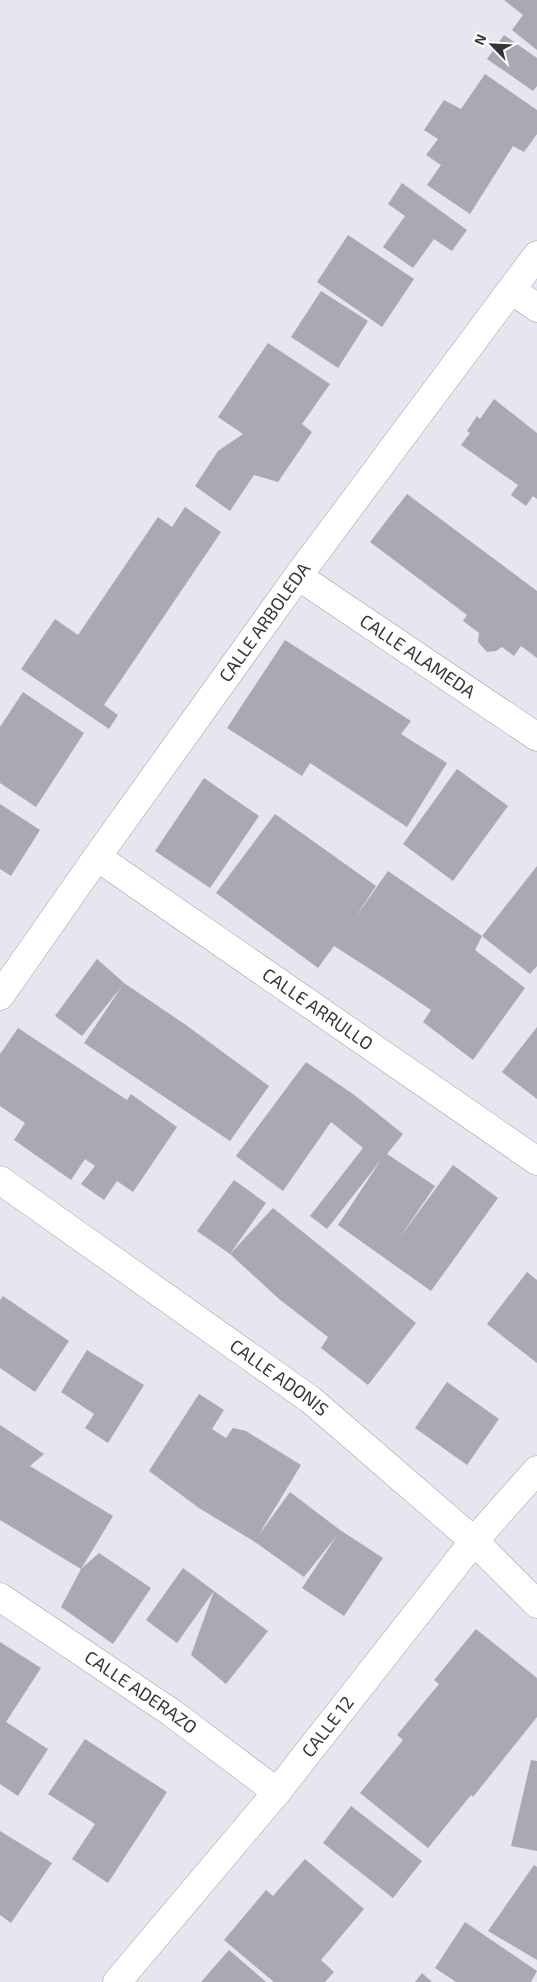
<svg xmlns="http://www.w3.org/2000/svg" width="537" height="1982" viewBox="0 0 537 1982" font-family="'Exo 2',sans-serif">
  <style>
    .building { fill: #aba7b3 }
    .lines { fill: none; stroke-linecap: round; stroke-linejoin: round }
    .minor-casing { stroke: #a39faa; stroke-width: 29 }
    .minor { stroke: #fff; stroke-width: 28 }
    .labels { text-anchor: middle; stroke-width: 4; stroke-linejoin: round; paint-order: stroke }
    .street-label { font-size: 18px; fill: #363539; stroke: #fff }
  </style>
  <rect width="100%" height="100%" fill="#e8e4f0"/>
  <path class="building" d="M 504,0 L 537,0 L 537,50 L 512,30 L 523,15 Z
    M 504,35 L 537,58 L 537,86 L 533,91 L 487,59 Z
    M 485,74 L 537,110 L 537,134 L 524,152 L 513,146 L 470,214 L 427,185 L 441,165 L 426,155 L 438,139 L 424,130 L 444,100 L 461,109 Z
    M 402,183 L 467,230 L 452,251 L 434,239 L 413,268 L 383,247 L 405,216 L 388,204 Z
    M 348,235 L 414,279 L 382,327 L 317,282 Z
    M 321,291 L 368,321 L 338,368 L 291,337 Z
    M 268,343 L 330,384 L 302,424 L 312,432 L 278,482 L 254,475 L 230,511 L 195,486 L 218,451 L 243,434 L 218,417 Z
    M 494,399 L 537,433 L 537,499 L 533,496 L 526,506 L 511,495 L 518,485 L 461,445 L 470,433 L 467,431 L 477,416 L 480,419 Z
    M 407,494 L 537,591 L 537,658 L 521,646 L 514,656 L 502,647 L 496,651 L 487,652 L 478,642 L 479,633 L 463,621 L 467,615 L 370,542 Z
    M 185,507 L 221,532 L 104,705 L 118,715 L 109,729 L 21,669 L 55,619 L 78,635 L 158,517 L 172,527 Z
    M 285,640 L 411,721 L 401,734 L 447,763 L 407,827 L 310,763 L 302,776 L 227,728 Z
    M 23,692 L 84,733 L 36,807 L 0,783 L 0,727 Z
    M 457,769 L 508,806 L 453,881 L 403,844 Z
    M 204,778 L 259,816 L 210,888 L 155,851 Z
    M 0,804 L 40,830 L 11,876 L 0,869 Z
    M 275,814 L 376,886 L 353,921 L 388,871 L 482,936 L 537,866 L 537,966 L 530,974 L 482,936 L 475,950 L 525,988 L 473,1060 L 423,1022 L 431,1010 L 387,980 L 334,946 L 318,968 L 216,893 Z
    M 97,959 L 124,983 L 186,1025 L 269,1086 L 230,1141 L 84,1043 L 122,986 L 82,1036 L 55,1016 Z
    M 537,1027 L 537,1099 L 502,1072 Z
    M 18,1028 L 127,1100 L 131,1094 L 177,1127 L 133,1192 L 117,1181 L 104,1200 L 81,1184 L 95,1166 L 85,1159 L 71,1180 L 14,1140 L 25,1123 L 0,1106 L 0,1054 Z
    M 306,1062 L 353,1094 L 403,1134 L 387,1154 L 435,1186 L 398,1240 L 453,1165 L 498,1198 L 431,1291 L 338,1225 L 381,1160 L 327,1229 L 310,1216 L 363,1148 L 331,1122 L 283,1191 L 236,1156 Z
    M 234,1180 L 266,1203 L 230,1254 L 273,1208 L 416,1323 L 368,1385 L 321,1348 L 328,1337 L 279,1299 L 230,1254 L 197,1231 Z
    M 527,1272 L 537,1280 L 537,1363 L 487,1324 Z
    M 3,1296 L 69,1341 L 35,1392 L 0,1368 L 0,1300 Z
    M 87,1350 L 144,1385 L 108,1443 L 85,1428 L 94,1414 L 61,1392 Z
    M 447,1382 L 499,1419 L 467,1465 L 415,1428 Z
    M 199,1394 L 224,1410 L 212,1429 L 226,1438 L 233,1428 L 246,1431 L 301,1465 L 258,1536 L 290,1492 L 340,1530 L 383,1558 L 344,1616 L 302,1588 L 338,1534 L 304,1577 L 255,1542 L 199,1508 L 149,1471 Z
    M 0,1425 L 44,1454 L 30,1466 L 113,1516 L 81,1569 L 99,1553 L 151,1588 L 113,1644 L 61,1607 L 81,1569 L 0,1520 Z
    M 183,1568 L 214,1591 L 177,1643 L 146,1620 Z
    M 214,1591 L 268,1631 L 226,1684 L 191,1655 Z
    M 476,1629 L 537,1678 L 537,1717 L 473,1797 L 471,1795 L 428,1848 L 360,1793 L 403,1740 L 397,1735 L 439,1684 L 434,1680 Z
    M 0,1642 L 41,1668 L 6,1722 L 48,1749 L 18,1796 L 0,1784 Z
    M 85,1739 L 167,1792 L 108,1883 L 72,1859 L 95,1824 L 48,1794 Z
    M 531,1760 L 537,1761 L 537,1851 L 511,1846 Z
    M 351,1806 L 422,1861 L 393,1898 L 323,1843 Z
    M 0,1831 L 52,1863 L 11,1923 L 0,1915 Z
    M 305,1859 L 364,1909 L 321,1960 L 334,1972 L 325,1982 L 274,1982 L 224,1940 L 266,1890 L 273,1896 Z
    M 534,1865 L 537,1867 L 537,1960 L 488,1931 Z
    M 465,1922 L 537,1971 L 531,1982 L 456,1982 L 435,1968 Z
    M 229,1950 L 266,1982 L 201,1982 Z
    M 422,1973 L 432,1982 L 415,1982 Z"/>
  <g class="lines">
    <g class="minor-casing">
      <g id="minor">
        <path d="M 512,290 L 537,308"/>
        <path id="s1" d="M 298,576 L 537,737"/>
        <path id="s2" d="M 97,857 L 537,1161"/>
        <path id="s3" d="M 0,996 L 97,857 L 298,576 L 537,255"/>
        <path id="s4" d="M 0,1180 L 311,1400 L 474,1541 L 537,1604"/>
        <path id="s5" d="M 0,1597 L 172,1713 L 277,1792"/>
        <path id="s6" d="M 117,1982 L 277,1792 L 474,1541 L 537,1470"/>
      </g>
    </g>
    <use href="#minor" class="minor"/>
  </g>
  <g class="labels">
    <g class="street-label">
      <text dy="6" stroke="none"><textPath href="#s3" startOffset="458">CALLE ARBOLEDA</textPath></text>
      <text dy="6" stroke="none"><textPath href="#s1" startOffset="144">CALLE ALAMEDA</textPath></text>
      <text dy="6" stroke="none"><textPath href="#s2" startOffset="268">CALLE ARRULLO</textPath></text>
      <text dy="6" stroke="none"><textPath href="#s4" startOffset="342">CALLE ADONIS</textPath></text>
      <text dy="6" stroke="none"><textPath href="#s5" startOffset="170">CALLE ADERAZO</textPath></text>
      <text dy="6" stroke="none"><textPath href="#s6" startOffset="331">CALLE 12</textPath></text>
    </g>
  </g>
  <g transform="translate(492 45) rotate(294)" stroke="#ffffff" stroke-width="4" paint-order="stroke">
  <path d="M0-4L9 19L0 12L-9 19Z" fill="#363539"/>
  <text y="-8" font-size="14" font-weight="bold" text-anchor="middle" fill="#363539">N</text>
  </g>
</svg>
